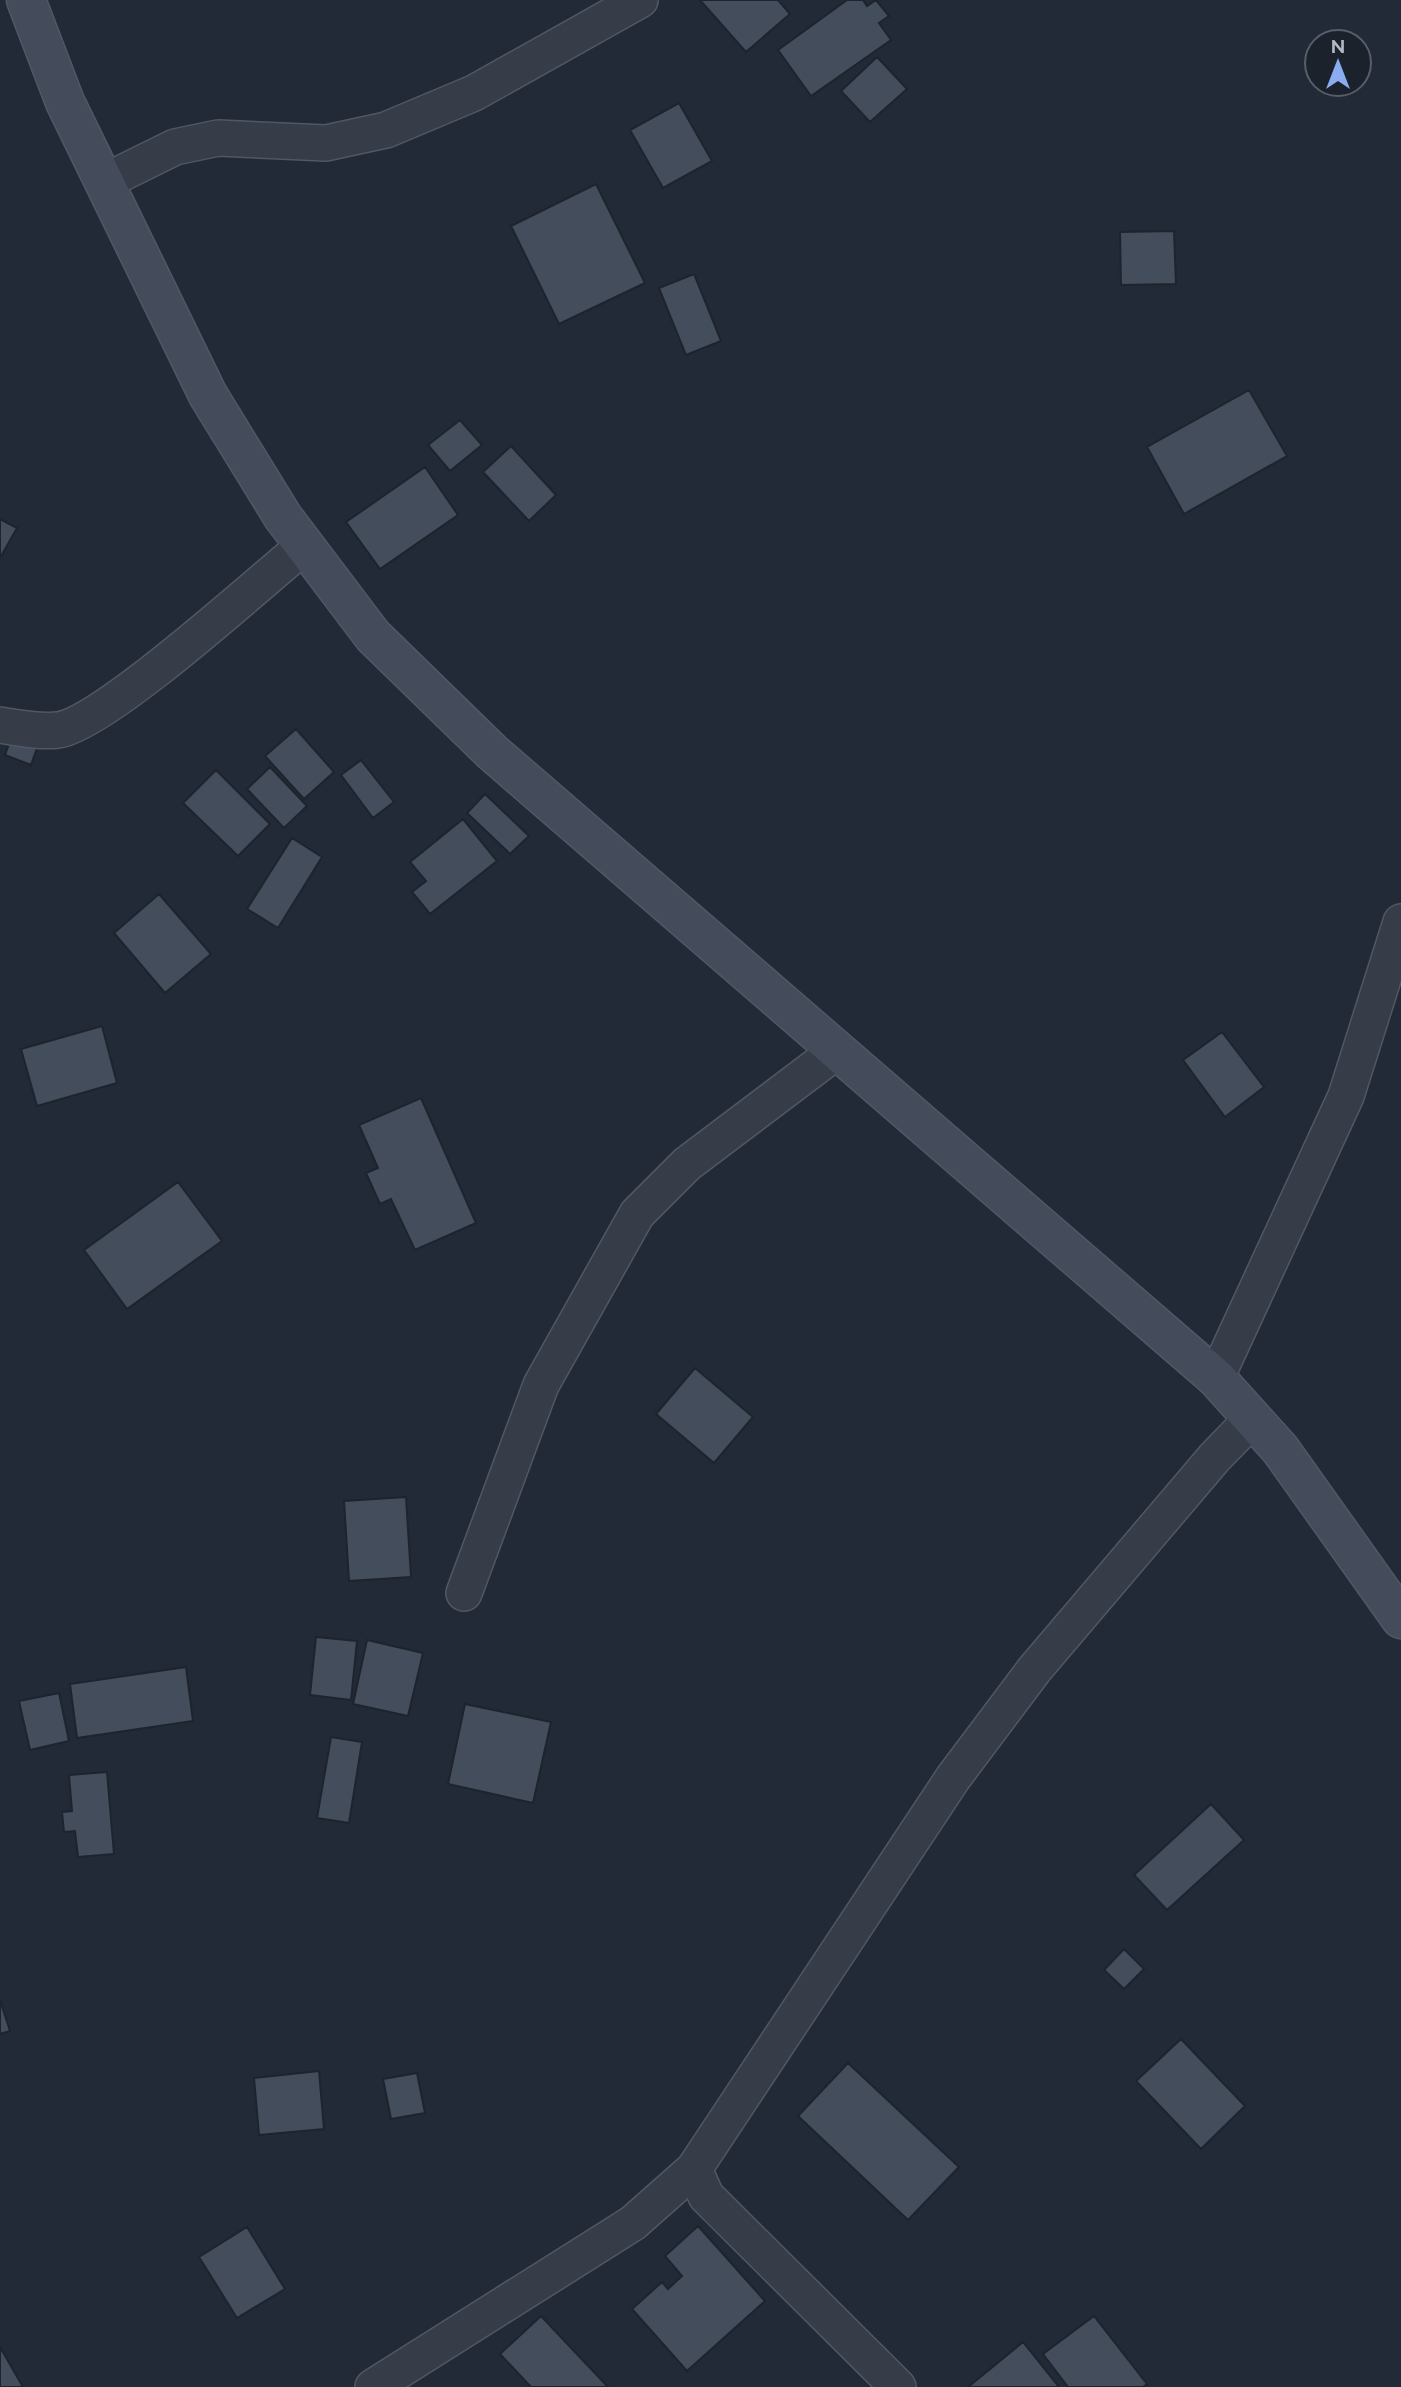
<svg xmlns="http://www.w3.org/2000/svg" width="1401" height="2387" viewBox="0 0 1401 2387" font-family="Raleway,sans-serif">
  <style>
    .building { fill: #444d5c; stroke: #1d242e; stroke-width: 2 }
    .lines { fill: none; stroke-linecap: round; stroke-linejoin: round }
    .minor-casing { stroke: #515763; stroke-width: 38 }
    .secondary-casing { stroke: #515763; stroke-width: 41 }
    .minor { stroke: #363c48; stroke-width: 35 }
    .secondary { stroke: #444b5b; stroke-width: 38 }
  </style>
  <rect width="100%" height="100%" fill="#232a37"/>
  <path class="building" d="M 700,0 L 778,0 L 790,14 L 746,52 Z
    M 847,0 L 863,0 L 867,6 L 876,0 L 889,16 L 879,23 L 891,40 L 811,96 L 778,50 Z
    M 877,57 L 907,89 L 870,122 L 841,91 Z
    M 679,103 L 712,161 L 663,188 L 630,130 Z
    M 596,184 L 645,283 L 559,324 L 511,226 Z
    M 1174,231 L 1176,284 L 1121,285 L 1120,232 Z
    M 694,274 L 721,341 L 686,355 L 659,288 Z
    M 1249,390 L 1287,456 L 1184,514 L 1147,447 Z
    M 460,420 L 482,445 L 450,471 L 428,445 Z
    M 511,446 L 556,495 L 529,521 L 483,472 Z
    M 425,467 L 458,515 L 380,569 L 346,522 Z
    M 0,519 L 17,528 L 0,558 Z
    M 296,729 L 334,772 L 304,799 L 265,756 Z
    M 14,730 L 40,740 L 31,765 L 5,755 Z
    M 361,760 L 394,802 L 373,818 L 341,775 Z
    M 270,767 L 307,806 L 284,828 L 247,789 Z
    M 216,770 L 270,824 L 238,856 L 183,803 Z
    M 485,794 L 529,836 L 510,854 L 467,813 Z
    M 463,819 L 497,861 L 430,914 L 412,892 L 426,881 L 410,862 Z
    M 292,838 L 322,857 L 278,928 L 247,909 Z
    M 159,894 L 211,954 L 165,993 L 114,933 Z
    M 102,1026 L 117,1083 L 37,1106 L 21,1049 Z
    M 1222,1032 L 1264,1087 L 1225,1117 L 1183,1060 Z
    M 421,1098 L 476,1223 L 415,1250 L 391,1199 L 380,1204 L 366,1173 L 378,1168 L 359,1125 Z
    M 178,1182 L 222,1241 L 127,1309 L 84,1250 Z
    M 695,1368 L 753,1417 L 714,1463 L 656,1414 Z
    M 406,1497 L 411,1577 L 349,1581 L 344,1501 Z
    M 316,1637 L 357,1641 L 351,1700 L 310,1695 Z
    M 367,1640 L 423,1653 L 408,1716 L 353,1704 Z
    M 186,1667 L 193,1721 L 77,1738 L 70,1684 Z
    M 59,1693 L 69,1741 L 30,1750 L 19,1701 Z
    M 465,1704 L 551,1722 L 533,1803 L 448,1784 Z
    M 331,1737 L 362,1742 L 349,1823 L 317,1818 Z
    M 107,1772 L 114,1854 L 78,1857 L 75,1831 L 64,1832 L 62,1812 L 72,1811 L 69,1775 Z
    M 1211,1804 L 1244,1840 L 1167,1910 L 1134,1875 Z
    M 1124,1949 L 1144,1969 L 1124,1989 L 1104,1970 Z
    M 0,2000 L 10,2031 L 0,2034 Z
    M 1181,2039 L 1245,2106 L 1201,2149 L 1136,2081 Z
    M 848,2063 L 959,2167 L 908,2220 L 798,2116 Z
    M 319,2071 L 324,2129 L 259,2135 L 254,2078 Z
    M 417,2073 L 425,2113 L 391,2119 L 383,2079 Z
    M 698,2226 L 765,2301 L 687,2371 L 632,2309 L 662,2282 L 668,2289 L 682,2276 L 665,2256 Z
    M 247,2227 L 285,2289 L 237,2318 L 199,2257 Z
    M 541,2316 L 608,2387 L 531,2387 L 500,2354 Z
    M 1094,2316 L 1147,2384 L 1143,2387 L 1068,2387 L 1043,2354 Z
    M 1023,2342 L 1059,2387 L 968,2387 Z
    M 0,2347 L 23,2387 L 0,2387 Z"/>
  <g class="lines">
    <g class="minor-casing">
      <path id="minor" d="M 104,182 L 175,147 L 218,138 L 326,143 L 386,130 L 474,93 L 640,0
        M 0,725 C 19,728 39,732 58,730 C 104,724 260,582 304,546
        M 1216,1378 L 1346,1096 L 1401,922
        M 464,1593 L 541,1385 L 637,1214 L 687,1164 L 838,1050
        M 694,2169 L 706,2196 L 898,2387
        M 373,2387 L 633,2223 L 694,2169 L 953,1778 L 1034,1670 L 1215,1457 L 1253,1418"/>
    </g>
    <g class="secondary-casing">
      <path id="secondary" d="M 26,0 L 65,102 L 208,395 L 283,517 L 373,636 L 492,752 L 1216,1378 L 1280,1449 L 1401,1619"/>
    </g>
    <use href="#minor" class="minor"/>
    <use href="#secondary" class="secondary"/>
  </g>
  <g transform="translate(1338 63)"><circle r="33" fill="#1b222c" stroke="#575e69" stroke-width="2"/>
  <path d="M0-5L12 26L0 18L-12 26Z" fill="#8aacf0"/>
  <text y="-10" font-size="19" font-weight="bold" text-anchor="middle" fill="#b1b7c4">N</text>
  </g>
</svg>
